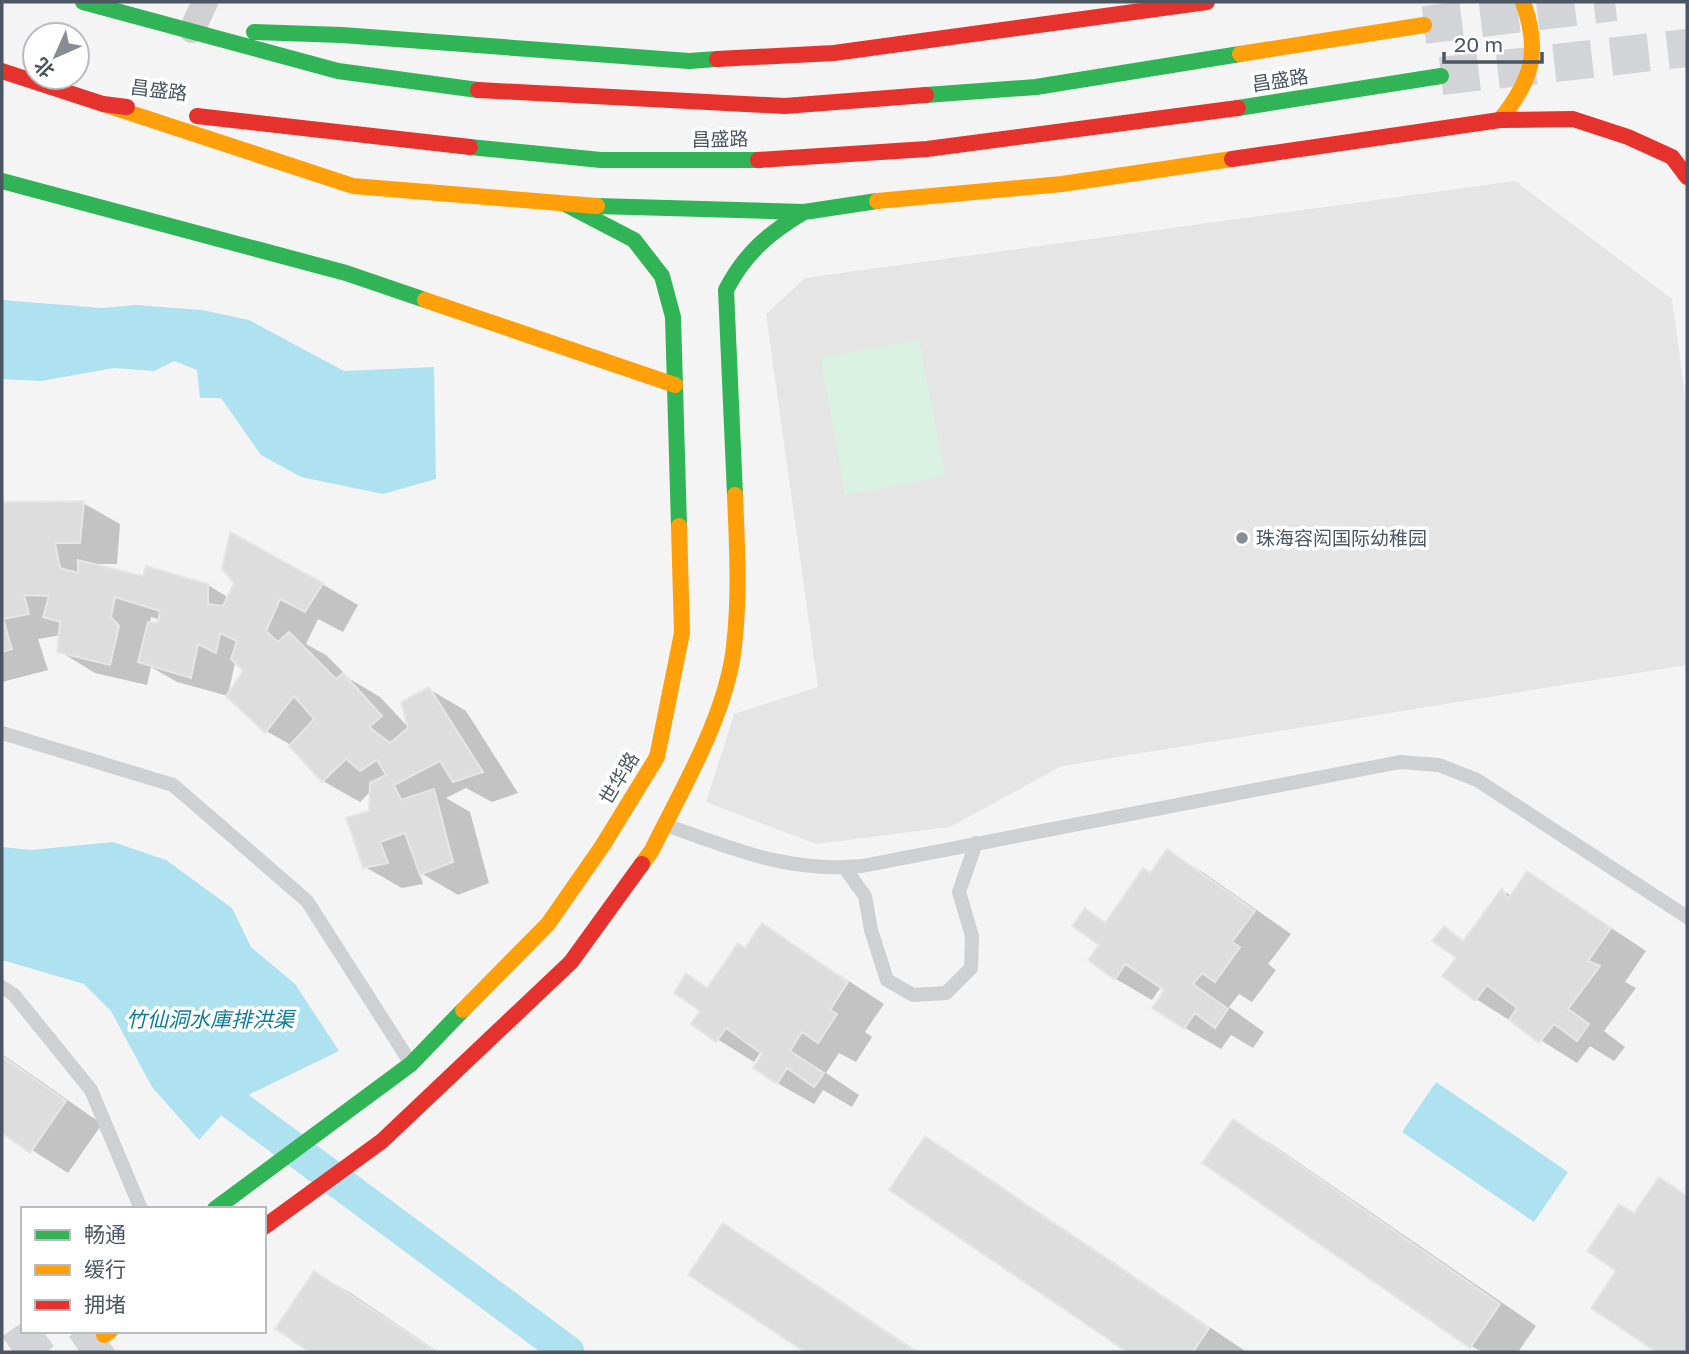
<svg xmlns="http://www.w3.org/2000/svg" width="1689" height="1354" viewBox="0 0 1689 1354" font-family="'Golos Text','Noto Sans SC',sans-serif">
  <style>
    .education { fill: #e6e5e6 }
    .green { fill: #d9f2e3 }
    .water { fill: #aee2f0 }
    .shadow { fill: #0003; fill-rule: evenodd }
    .lines { fill: none; stroke-linecap: round; stroke-linejoin: round }
    .canal { stroke: #aee2f0; stroke-width: 33 }
    .building { fill: #ddddde; stroke: #e5e6e7; stroke-width: 2 }
    .secondary-tunnel { stroke: #d2d4d7; stroke-width: 38; stroke-dasharray: 38 19; stroke-linecap: butt }
    .primary-tunnel { stroke: #d2d4d7; stroke-width: 38; stroke-dasharray: 38 19; stroke-linecap: butt }
    .lane { stroke: #ced0d2; stroke-width: 14 }
    .street { stroke: #ced0d2; stroke-width: 26 }
    .fast { stroke: #30b455; stroke-width: 16 }
    .slow { stroke: #ff9f0a; stroke-width: 16 }
    .jam { stroke: #e5322d; stroke-width: 16 }
    .poi-dot { fill: #868d94; stroke: #fff; stroke-width: 2.5 }
    .labels { text-anchor: middle; stroke-width: 7; stroke-linejoin: round; paint-order: stroke }
    .street-label { font-size: 19px; fill: #4a5661; stroke: #fff }
    .poi-label { font-size: 19px; fill: #4a5661; stroke: #fff; text-anchor: start }
    .water-label { font-size: 21px; font-style: italic; fill: #0c7c9b; stroke: #fff }
  </style>
  <rect width="100%" height="100%" fill="#f4f4f4"/>
  <path class="education" d="M 1515,181 L 1672,299 L 1687,411 L 1687,665 L 1062,766 L 950,827 L 816,844 L 706,802 L 734,714 L 818,687 L 766,314 L 805,278 Z"/>
  <path class="green" d="M 919,340 L 945,476 L 845,495 L 821,358 Z"/>
  <path class="water" d="M 2,300 L 102,308 L 136,305 L 202,310 L 249,320 L 344,371 L 434,367 L 436,479 L 383,494 L 301,477 L 261,455 L 221,398 L 200,398 L 197,370 L 174,361 L 154,371 L 114,368 L 41,381 L 2,379 Z
    M 113,842 L 166,860 L 232,908 L 251,947 L 295,984 L 339,1051 L 232,1103 L 199,1140 L 152,1087 L 111,1011 L 84,984 L 2,960 L 2,847 L 31,850 Z
    M 1436,1082 L 1568,1172 L 1534,1222 L 1402,1132 Z"/>
  <path class="shadow" d="M 83,503 L 120,524 L 117,564 L 89,564 L 144,579 L 208,585 L 229,598 L 322,584 L 358,605 L 343,632 L 318,619 L 306,644 L 326,655 L 350,679 L 380,697 L 409,728 L 429,689 L 466,711 L 518,793 L 492,802 L 466,788 L 446,798 L 470,812 L 489,883 L 458,895 L 419,872 L 423,884 L 402,888 L 365,867 L 372,790 L 360,802 L 323,781 L 293,746 L 266,731 L 228,696 L 177,682 L 151,667 L 147,685 L 95,673 L 59,651 L 61,635 L 38,639 L 48,670 L 2,682 L 2,504 ZM 151,617 L 161,620 L 160,625 L 150,624 ZM 235,663 L 245,670 L 228,695 Z
    M 1167,852 L 1204,873 L 1291,934 L 1268,964 L 1276,970 L 1252,1002 L 1239,994 L 1229,1007 L 1264,1032 L 1253,1048 L 1231,1035 L 1221,1049 L 1185,1028 L 1166,990 L 1161,987 L 1152,1000 L 1116,979 L 1085,910 L 1107,923 L 1151,874 Z
    M 1528,873 L 1646,951 L 1625,982 L 1636,988 L 1604,1031 L 1625,1047 L 1614,1061 L 1590,1046 L 1577,1063 L 1476,999 L 1444,928 L 1465,941 L 1502,891 L 1512,896 Z
    M 763,925 L 884,1004 L 865,1032 L 872,1037 L 856,1062 L 839,1053 L 826,1073 L 859,1095 L 852,1107 L 823,1090 L 814,1104 L 777,1083 L 761,1051 L 754,1062 L 693,1024 L 702,1010 L 687,976 L 709,988 L 746,950 Z
    M 2,1054 L 102,1124 L 68,1173 L 2,1131 Z
    M 1233,1122 L 1270,1143 L 1536,1326 L 1518,1352 L 1482,1352 L 1471,1346 Z
    M 926,1139 L 962,1160 L 1245,1351 L 1131,1352 L 891,1190 Z
    M 1659,1180 L 1687,1196 L 1687,1352 L 1659,1352 L 1593,1308 L 1618,1270 L 1635,1215 Z
    M 723,1225 L 760,1247 L 918,1352 L 808,1352 L 691,1274 Z
    M 315,1273 L 352,1294 L 438,1352 L 313,1352 L 278,1328 Z"/>
  <g class="lines">
    <path class="canal" d="M 232,1103 L 568,1352"/>
  </g>
  <path class="building" d="M 84,501 L 80,543 L 55,543 L 60,568 L 78,573 L 78,560 L 143,576 L 146,566 L 208,584 L 208,604 L 223,606 L 234,583 L 222,569 L 230,532 L 323,583 L 305,612 L 280,599 L 266,631 L 278,642 L 289,632 L 336,679 L 343,673 L 382,716 L 369,727 L 390,743 L 408,728 L 401,702 L 429,687 L 483,772 L 453,782 L 440,761 L 394,785 L 401,800 L 434,789 L 453,862 L 420,875 L 405,833 L 380,842 L 388,863 L 363,868 L 346,818 L 369,811 L 370,783 L 386,775 L 377,760 L 360,771 L 346,759 L 322,782 L 289,746 L 314,719 L 294,696 L 265,733 L 226,696 L 243,671 L 231,659 L 237,641 L 220,633 L 216,653 L 198,644 L 191,678 L 138,662 L 148,622 L 158,623 L 160,611 L 115,597 L 111,617 L 119,626 L 110,665 L 57,652 L 60,622 L 43,617 L 49,596 L 24,595 L 29,614 L 3,619 L 12,649 L 2,652 L 2,502 Z
    M 1167,849 L 1255,911 L 1232,942 L 1240,947 L 1215,982 L 1202,973 L 1193,984 L 1228,1009 L 1215,1028 L 1195,1013 L 1184,1029 L 1152,1008 L 1164,990 L 1125,964 L 1115,980 L 1088,960 L 1099,945 L 1072,926 L 1085,908 L 1105,923 L 1143,868 L 1150,873 Z
    M 1527,871 L 1611,928 L 1588,961 L 1600,966 L 1568,1009 L 1589,1024 L 1577,1041 L 1554,1024 L 1539,1043 L 1509,1020 L 1517,1008 L 1487,985 L 1475,1001 L 1442,976 L 1456,958 L 1432,941 L 1444,926 L 1463,941 L 1502,888 L 1508,899 Z
    M 762,923 L 848,982 L 830,1010 L 837,1014 L 818,1043 L 802,1032 L 790,1051 L 824,1073 L 814,1087 L 787,1068 L 777,1084 L 753,1068 L 762,1054 L 726,1028 L 716,1042 L 691,1024 L 700,1011 L 674,993 L 686,973 L 707,988 L 738,943 L 745,948 Z
    M 2,1056 L 66,1101 L 30,1153 L 2,1133 Z
    M 1233,1119 L 1500,1304 L 1470,1348 L 1202,1163 Z
    M 925,1136 L 1209,1328 L 1193,1352 L 1127,1352 L 889,1190 Z
    M 1659,1177 L 1687,1196 L 1686,1352 L 1656,1352 L 1591,1308 L 1616,1271 L 1587,1251 L 1619,1204 L 1634,1213 Z
    M 723,1223 L 916,1352 L 805,1352 L 688,1275 Z
    M 314,1271 L 436,1352 L 310,1352 L 275,1329 Z"/>
  <g class="lines">
    <path class="secondary-tunnel" d="M 13,1352 L 43,1331
      M 80,1352 L 104,1335"/>
    <path class="primary-tunnel" d="M 1424,25 L 1615,2
      M 1441,76 L 1687,48"/>
    <path class="lane" d="M 2,733 L 173,785 L 307,901 L 410,1062
      M 666,825 C 733,849 789,873 862,866 L 1400,762 L 1439,765 L 1477,780 L 1687,917
      M 844,867 L 865,896 L 871,930 L 887,980 L 913,995 L 946,993 L 971,968 L 972,936 L 959,892 L 976,843
      M 2,987 L 14,995 L 91,1090 L 141,1209"/>
    <path class="street" d="M 192,30 L 205,2"/>
    <path class="fast" d="M 83,2 L 338,71 L 478,90
      M 254,32 L 342,35 L 689,61 L 717,59
      M 926,95 L 1036,87 L 1240,54
      M 1238,108 L 1441,76
      M 470,147 L 601,160 L 758,160
      M 2,181 L 346,273 L 425,300
      M 567,205 L 634,240 L 662,276 L 673,317 L 679,526
      M 597,206 L 804,212 L 877,201
      M 735,495 L 726,290 C 745,253 769,233 804,212
      M 215,1209 L 411,1064 L 463,1010"/>
    <path class="slow" d="M 1240,54 L 1424,25
      M 103,104 L 353,186 L 597,206
      M 1500,120 C 1532,80 1541,52 1523,2
      M 877,201 L 1062,184 L 1232,159
      M 425,300 L 675,385
      M 642,864 L 652,850 C 682,789 727,714 734,646 C 740,596 737,545 735,495
      M 463,1010 L 548,924 L 603,845 L 657,757 L 682,633 L 679,526
      M 104,1335 L 110,1331"/>
    <path class="jam" d="M 717,59 L 834,53 L 1207,2
      M 2,71 L 103,104 L 127,107
      M 478,90 L 785,106 L 926,95
      M 197,116 L 470,147
      M 1232,159 L 1500,120 L 1573,119 L 1628,137 L 1672,157 L 1687,177
      M 758,160 L 927,149 L 1238,108
      M 264,1227 L 382,1141 L 571,962 L 642,864"/>
  </g>
  <circle class="poi-dot" cx="1242" cy="538" r="7"/>
  <g class="labels">
    <g class="street-label">
      <text transform="translate(1280 80) rotate(-9)" y="7">昌盛路</text>
      <text transform="translate(159 90) rotate(7)" y="7">昌盛路</text>
      <text transform="translate(720 139) rotate(-1)" y="7">昌盛路</text>
      <text transform="translate(619 778) rotate(-59)" y="7">世华路</text>
    </g>
    <g class="poi-label">
      <text x="1256" y="545">珠海容闳国际幼稚园</text>
    </g>
    <g class="water-label">
      <text x="210" y="1027">竹仙洞水庫排洪渠</text>
    </g>
  </g>
  <rect width="1689" height="1354" fill="none" stroke="#4a5661" stroke-width="7"/>
  <rect x="21" y="1207" width="245" height="126" fill="#ffffff" stroke="#b7bbc0" stroke-width="2"/>
  <rect x="35" y="1230" width="35" height="10" fill="#30b455" stroke="#b7bbc0" stroke-width="2"/>
  <text x="84" y="1242" font-size="21" fill="#4a5661">畅通</text>
  <rect x="35" y="1265" width="35" height="10" fill="#ff9f0a" stroke="#b7bbc0" stroke-width="2"/>
  <text x="84" y="1277" font-size="21" fill="#4a5661">缓行</text>
  <rect x="35" y="1300" width="35" height="10" fill="#e5322d" stroke="#b7bbc0" stroke-width="2"/>
  <text x="84" y="1312" font-size="21" fill="#4a5661">拥堵</text>
  <g transform="translate(56 56) rotate(225)"><circle r="33" fill="#ffffff" stroke="#b7bbc0" stroke-width="2"/>
  <path d="M0-5L12 26L0 18L-12 26Z" fill="#868d94"/>
  <text y="-10" font-size="19" font-weight="bold" text-anchor="middle" fill="#4a5661">北</text>
  </g>
  <path d="M1444 52v10h98v-10" fill="none" stroke="#4a5661" stroke-width="3.5"/>
  <text x="1454" y="52" font-size="21" fill="#4a5661" stroke="#ffffff" stroke-width="5" paint-order="stroke">20 m</text>
</svg>
